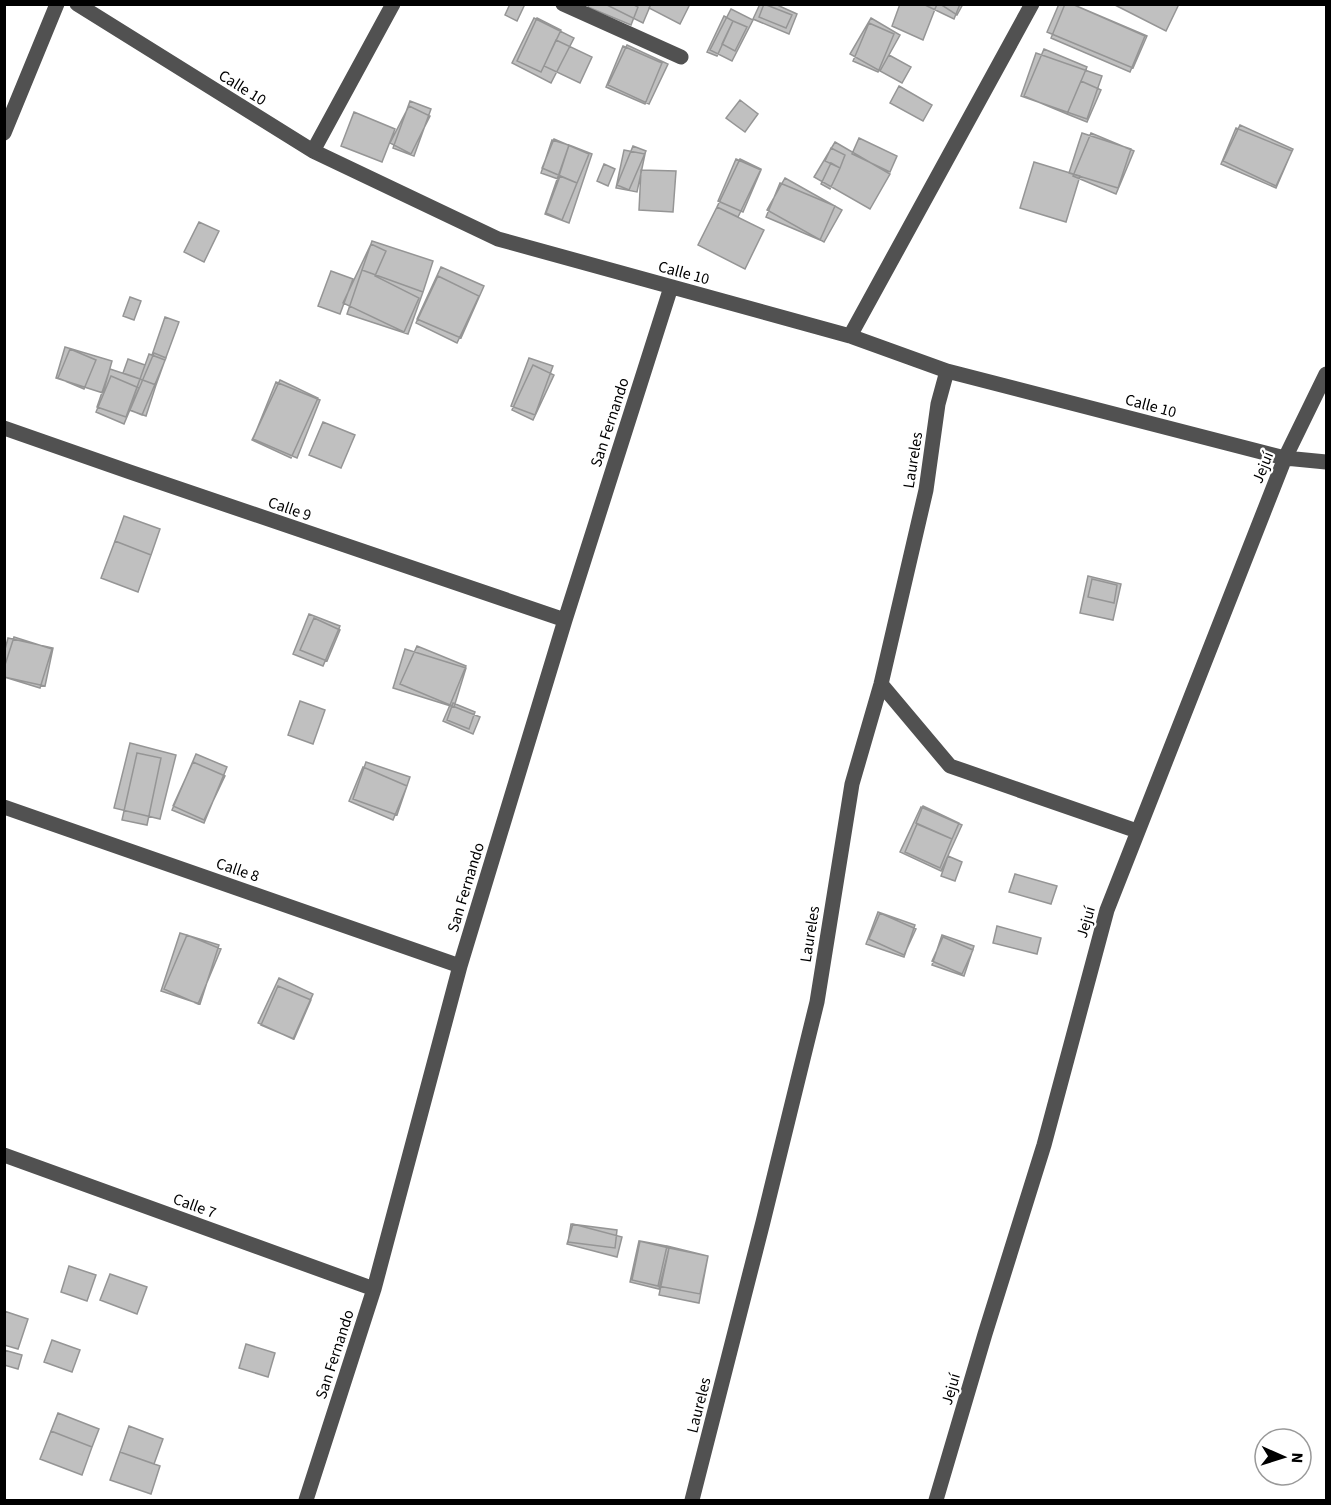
<svg xmlns="http://www.w3.org/2000/svg" width="1331" height="1505" viewBox="0 0 1331 1505" font-family="'Source Sans 3',sans-serif">
  <style>
    .building { fill: #c0c0c0; stroke: #959595; stroke-width: 1.5 }
    .lines { fill: none; stroke-linecap: round; stroke-linejoin: round }
    .minor { stroke: #515151; stroke-width: 15 }
    .labels { text-anchor: middle; stroke-width: 4.5; stroke-linejoin: round; paint-order: stroke }
    .street-label { font-size: 16px; fill: #000; stroke: #fff }
  </style>
  <rect width="100%" height="100%" fill="#fff"/>
  <path class="building" d="M 510,4 L 525,4 L 517,21 L 505,15 Z
    M 589,4 L 632,4 L 638,7 L 631,25 L 588,7 Z
    M 605,4 L 651,4 L 643,23 Z
    M 651,4 L 690,4 L 680,24 L 649,8 Z
    M 760,4 L 775,4 L 797,14 L 789,34 L 753,19 Z
    M 764,4 L 792,15 L 786,28 L 759,17 Z
    M 900,4 L 937,4 L 923,40 L 892,26 Z
    M 923,4 L 960,4 L 954,19 Z
    M 940,4 L 963,4 L 957,15 Z
    M 1059,4 L 1072,4 L 1147,36 L 1133,68 L 1047,32 Z
    M 1065,4 L 1072,4 L 1145,36 L 1130,72 L 1051,38 Z
    M 1113,4 L 1179,4 L 1166,31 Z
    M 731,9 L 753,20 L 732,61 L 710,50 Z
    M 724,16 L 733,21 L 717,56 L 707,52 Z
    M 534,18 L 574,38 L 551,83 L 512,63 Z
    M 537,18 L 561,30 L 541,72 L 517,61 Z
    M 871,18 L 900,35 L 880,71 L 850,54 Z
    M 733,21 L 747,27 L 735,51 L 722,44 Z
    M 869,23 L 894,34 L 878,72 L 853,61 Z
    M 556,40 L 592,57 L 580,83 L 544,66 Z
    M 627,45 L 668,64 L 649,104 L 608,85 Z
    M 623,46 L 662,63 L 645,104 L 606,87 Z
    M 1044,49 L 1087,67 L 1067,114 L 1024,96 Z
    M 1036,53 L 1102,76 L 1087,119 L 1021,96 Z
    M 889,55 L 911,67 L 902,83 L 880,71 Z
    M 1081,81 L 1101,90 L 1087,122 L 1067,114 Z
    M 899,86 L 932,105 L 923,121 L 890,103 Z
    M 740,100 L 758,114 L 745,132 L 726,118 Z
    M 410,101 L 431,109 L 414,156 L 393,148 Z
    M 409,106 L 430,116 L 411,154 L 390,143 Z
    M 354,112 L 395,129 L 382,162 L 341,146 Z
    M 1240,125 L 1293,149 L 1276,186 L 1223,161 Z
    M 1236,128 L 1292,151 L 1276,188 L 1221,164 Z
    M 1082,133 L 1131,149 L 1118,188 L 1069,173 Z
    M 1091,133 L 1134,151 L 1116,194 L 1073,176 Z
    M 859,138 L 897,156 L 890,172 L 852,154 Z
    M 554,139 L 589,154 L 577,183 L 542,168 Z
    M 552,140 L 569,145 L 558,179 L 541,173 Z
    M 835,142 L 890,174 L 870,209 L 814,177 Z
    M 569,145 L 592,154 L 569,223 L 545,214 Z
    M 633,146 L 646,151 L 629,190 L 617,185 Z
    M 831,148 L 845,155 L 840,168 L 825,161 Z
    M 624,150 L 645,154 L 637,192 L 616,188 Z
    M 736,159 L 761,170 L 743,212 L 718,201 Z
    M 740,159 L 761,169 L 738,217 L 717,207 Z
    M 1034,162 L 1080,176 L 1066,222 L 1020,208 Z
    M 831,163 L 840,168 L 830,189 L 821,184 Z
    M 604,164 L 615,169 L 608,186 L 597,181 Z
    M 641,170 L 676,171 L 673,212 L 639,210 Z
    M 560,176 L 577,183 L 562,220 L 546,213 Z
    M 785,178 L 842,210 L 824,242 L 767,210 Z
    M 780,183 L 835,206 L 820,240 L 766,217 Z
    M 717,207 L 764,230 L 745,269 L 698,245 Z
    M 199,222 L 219,231 L 204,262 L 184,252 Z
    M 372,241 L 433,261 L 423,292 L 362,270 Z
    M 371,244 L 386,251 L 375,276 L 419,298 L 404,332 L 343,303 Z
    M 441,267 L 484,286 L 461,338 L 417,319 Z
    M 362,270 L 423,292 L 408,334 L 347,314 Z
    M 331,271 L 353,279 L 340,314 L 318,306 Z
    M 438,276 L 479,296 L 457,343 L 416,323 Z
    M 130,297 L 141,301 L 134,320 L 123,316 Z
    M 165,317 L 179,322 L 165,360 L 152,355 Z
    M 65,347 L 112,361 L 103,393 L 56,378 Z
    M 70,349 L 96,360 L 84,389 L 58,378 Z
    M 154,353 L 166,358 L 142,415 L 130,410 Z
    M 149,354 L 165,360 L 156,385 L 140,379 Z
    M 529,358 L 553,366 L 535,415 L 511,406 Z
    M 128,359 L 145,365 L 140,379 L 123,373 Z
    M 533,365 L 554,375 L 533,420 L 512,410 Z
    M 110,369 L 140,379 L 126,417 L 97,407 Z
    M 111,376 L 139,388 L 124,424 L 96,412 Z
    M 140,379 L 156,385 L 146,416 L 129,410 Z
    M 280,380 L 318,398 L 291,458 L 252,440 Z
    M 276,382 L 320,400 L 297,458 L 253,439 Z
    M 323,422 L 355,435 L 341,468 L 309,455 Z
    M 124,516 L 160,529 L 151,555 L 115,541 Z
    M 115,541 L 151,555 L 138,592 L 101,578 Z
    M 1088,576 L 1121,584 L 1113,620 L 1080,613 Z
    M 1092,579 L 1117,585 L 1114,603 L 1088,597 Z
    M 309,614 L 340,626 L 323,666 L 293,654 Z
    M 314,618 L 340,630 L 327,661 L 300,650 Z
    M 14,637 L 52,649 L 40,688 L 4,677 L 4,668 Z
    M 8,638 L 53,648 L 45,686 L 4,677 L 4,653 Z
    M 417,646 L 466,666 L 450,705 L 400,684 Z
    M 405,649 L 466,668 L 454,707 L 393,688 Z
    M 300,701 L 325,710 L 313,744 L 288,735 Z
    M 453,703 L 475,712 L 469,729 L 447,720 Z
    M 450,705 L 480,717 L 473,734 L 443,721 Z
    M 130,743 L 176,755 L 160,819 L 114,808 Z
    M 137,753 L 161,758 L 147,825 L 122,820 Z
    M 196,754 L 227,767 L 204,823 L 172,810 Z
    M 193,762 L 225,776 L 204,820 L 173,806 Z
    M 366,762 L 410,777 L 397,815 L 353,799 Z
    M 363,767 L 407,786 L 393,820 L 349,801 Z
    M 923,806 L 959,823 L 952,839 L 916,823 Z
    M 921,807 L 962,825 L 941,871 L 900,852 Z
    M 917,824 L 952,839 L 940,868 L 905,852 Z
    M 948,856 L 962,862 L 955,881 L 941,876 Z
    M 1015,874 L 1057,886 L 1051,904 L 1009,892 Z
    M 878,912 L 915,925 L 904,957 L 866,944 Z
    M 880,913 L 916,929 L 904,955 L 869,939 Z
    M 997,926 L 1041,938 L 1037,954 L 993,943 Z
    M 180,933 L 219,945 L 200,1004 L 161,991 Z
    M 187,935 L 221,949 L 198,1004 L 164,989 Z
    M 942,935 L 974,946 L 964,976 L 932,965 Z
    M 943,937 L 973,950 L 962,974 L 932,961 Z
    M 279,978 L 313,994 L 293,1039 L 258,1023 Z
    M 278,986 L 311,1000 L 294,1039 L 261,1025 Z
    M 571,1224 L 617,1230 L 615,1248 L 568,1242 Z
    M 573,1224 L 622,1237 L 617,1257 L 567,1244 Z
    M 639,1241 L 669,1248 L 659,1289 L 630,1282 Z
    M 640,1241 L 667,1246 L 658,1286 L 632,1280 Z
    M 667,1246 L 708,1256 L 700,1294 L 658,1286 Z
    M 669,1248 L 708,1256 L 699,1303 L 659,1295 Z
    M 69,1266 L 96,1275 L 87,1301 L 61,1292 Z
    M 110,1274 L 147,1287 L 137,1314 L 100,1300 Z
    M 4,1311 L 28,1319 L 18,1349 L 4,1345 Z
    M 52,1340 L 80,1350 L 72,1372 L 44,1362 Z
    M 246,1344 L 275,1353 L 268,1377 L 239,1368 Z
    M 4,1350 L 22,1355 L 18,1369 L 4,1365 Z
    M 58,1413 L 99,1429 L 92,1447 L 51,1431 Z
    M 129,1426 L 163,1439 L 154,1464 L 120,1452 Z
    M 51,1431 L 92,1447 L 82,1475 L 40,1459 Z
    M 120,1452 L 160,1466 L 151,1494 L 110,1480 Z"/>
  <g class="lines">
    <path class="minor" d="M 77,4 L 313,151 L 498,239 L 850,336 L 947,371 L 1285,458 L 1326,462
      M 563,4 L 681,57
      M 4,133 L 57,4
      M 313,151 L 393,4
      M 850,336 L 1032,4
      M 4,428 L 130,472 L 565,620
      M 881,684 L 950,766 L 1137,831
      M 4,807 L 460,966
      M 4,1155 L 374,1289
      M 306,1500 L 374,1289 L 460,966 L 565,620 L 671,287
      M 692,1500 L 763,1222 L 817,1002 L 852,784 L 881,684 L 926,490 L 938,404 L 947,371
      M 936,1500 L 985,1334 L 1044,1145 L 1107,910 L 1285,458 L 1326,374"/>
  </g>
  <g class="labels">
    <g class="street-label">
      <text transform="translate(243 87) rotate(32)" y="6">Calle 10</text>
      <text transform="translate(684 272) rotate(15)" y="6">Calle 10</text>
      <text transform="translate(1151 405) rotate(15)" y="6">Calle 10</text>
      <text transform="translate(609 422) rotate(-72)" y="6">San Fernando</text>
      <text transform="translate(912 460) rotate(-81)" y="6">Laureles</text>
      <text transform="translate(1262 467) rotate(-68)" y="6">Jejuí</text>
      <text transform="translate(290 508) rotate(19)" y="6">Calle 9</text>
      <text transform="translate(238 869) rotate(19)" y="6">Calle 8</text>
      <text transform="translate(465 887) rotate(-73)" y="6">San Fernando</text>
      <text transform="translate(1085 922) rotate(-74)" y="6">Jejuí</text>
      <text transform="translate(809 934) rotate(-81)" y="6">Laureles</text>
      <text transform="translate(195 1205) rotate(20)" y="6">Calle 7</text>
      <text transform="translate(334 1354) rotate(-72)" y="6">San Fernando</text>
      <text transform="translate(950 1389) rotate(-74)" y="6">Jejuí</text>
      <text transform="translate(698 1405) rotate(-76)" y="6">Laureles</text>
    </g>
  </g>
  <rect width="1331" height="1505" fill="none" stroke="#000000" stroke-width="12"/>
  <g transform="translate(1283 1457) rotate(93)"><circle r="28" fill="#ffffff" stroke="#999999" stroke-width="1.5"/>
  <path d="M0-4.5L10 22L0 15L-10 22Z" fill="#000000"/>
  <text y="-9" font-size="16" font-weight="bold" text-anchor="middle" fill="#000000">N</text>
  </g>
</svg>
